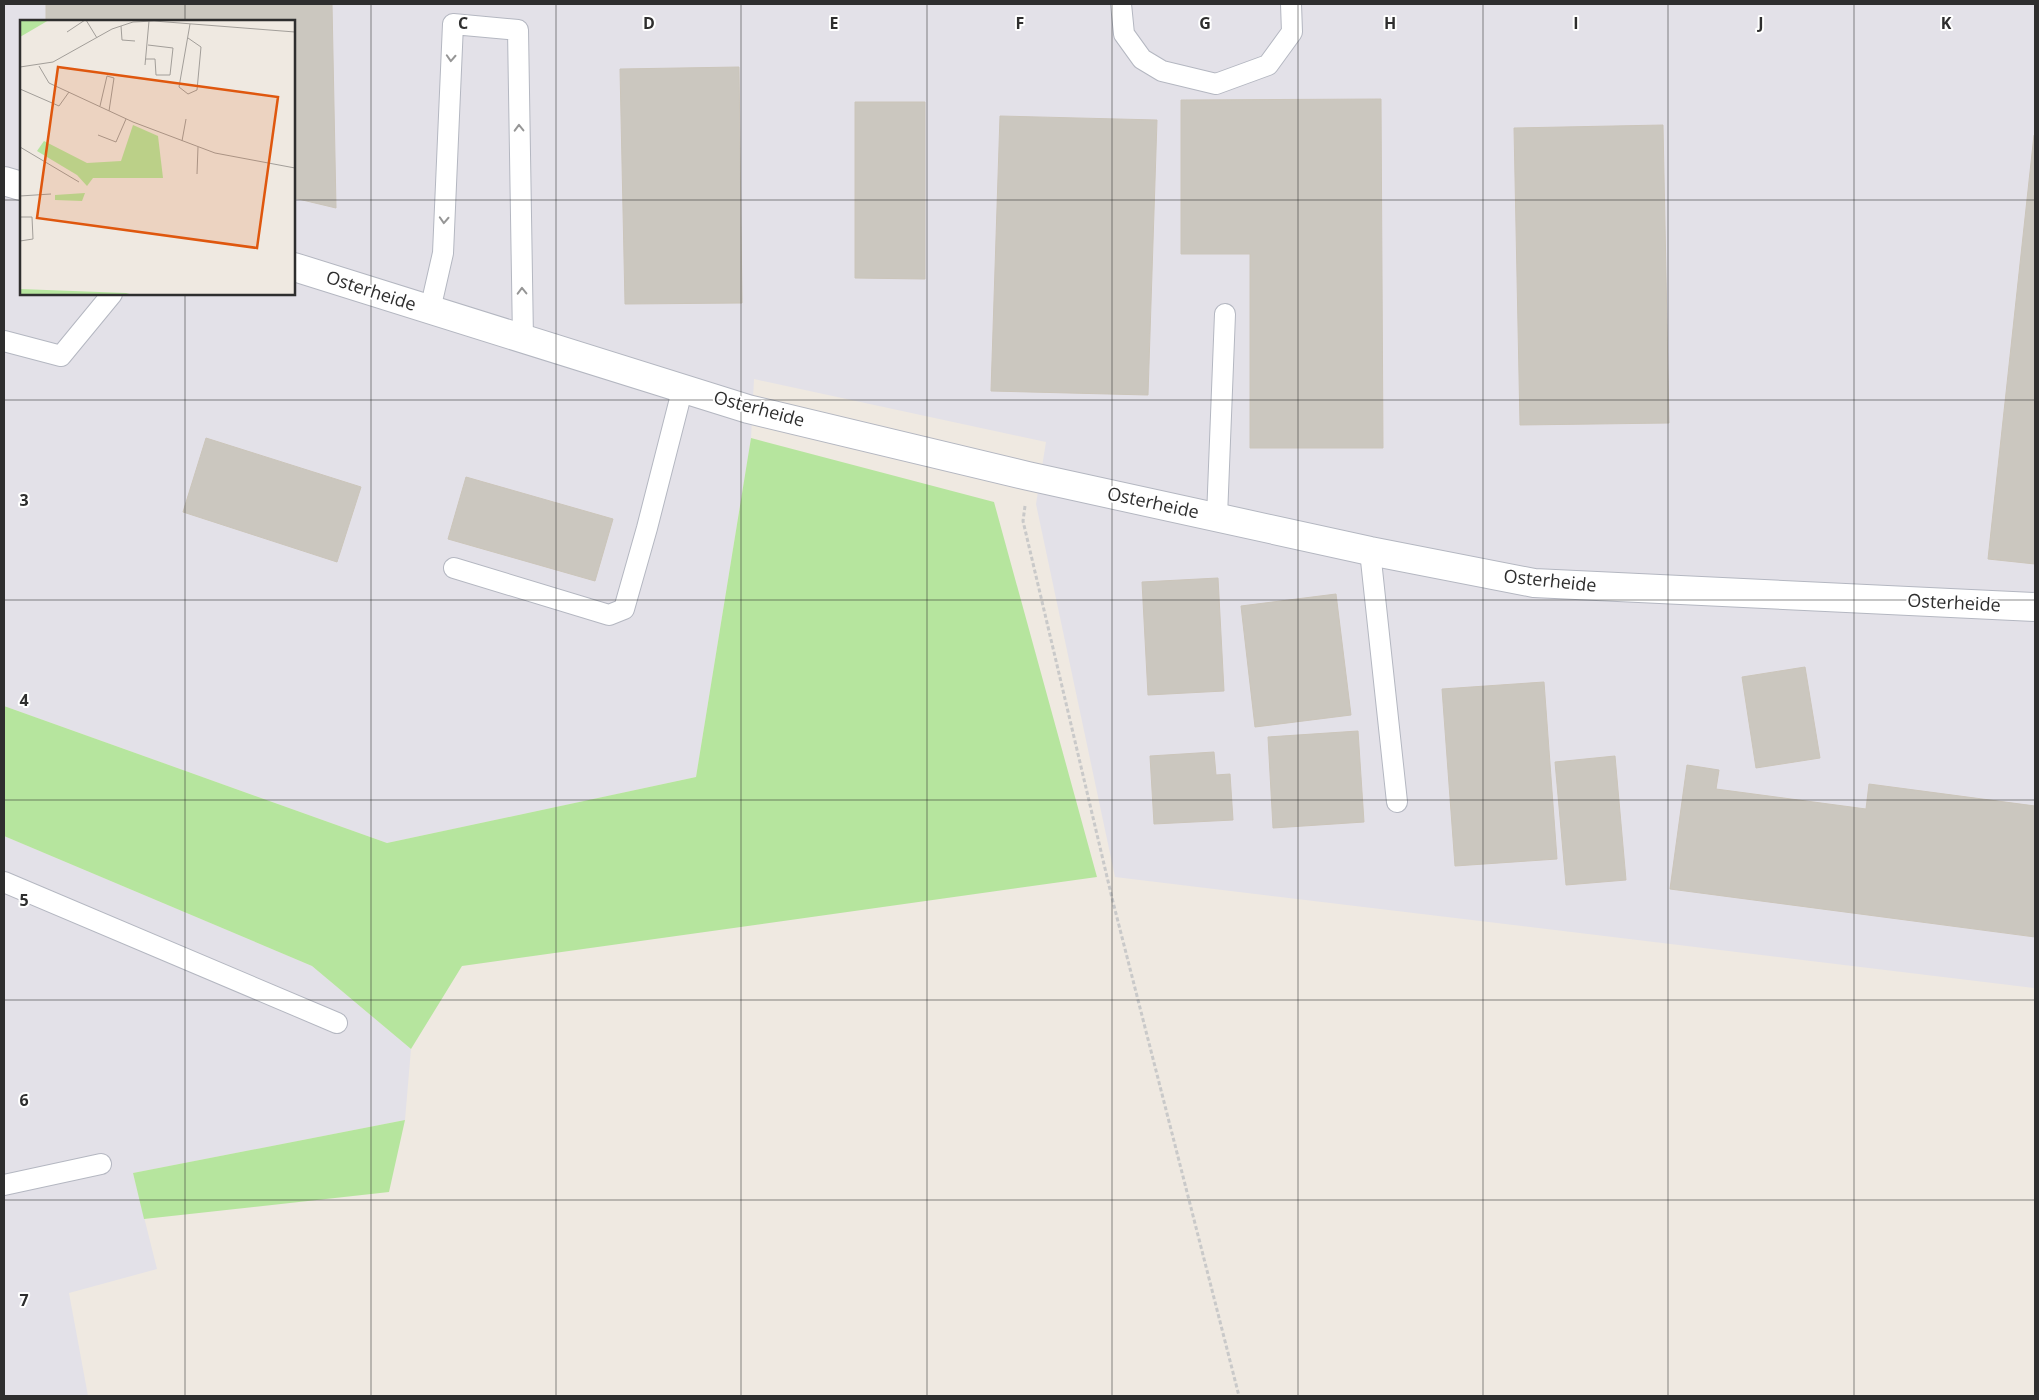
<svg xmlns="http://www.w3.org/2000/svg" width="2039" height="1400" viewBox="0 0 2039 1400" font-family="'Open Sans',sans-serif">
  <style>
    .industrial { fill: #e3e1e8; fill-rule: evenodd }
    .green { fill: #b6e59e }
    .building { fill: #cbc7bf; stroke: #cbc5ba }
    .lines { fill: none; stroke-linecap: round; stroke-linejoin: round }
    .service-casing { stroke: #b4b7c1; stroke-width: 22 }
    .minor-casing { stroke: #b4b7c1; stroke-width: 30 }
    .path { stroke: #c9c9c9; stroke-width: 3; stroke-dasharray: 4 2.5; stroke-linecap: butt }
    .service { stroke: #fff; stroke-width: 20 }
    .minor { stroke: #fff; stroke-width: 28 }
    .oneway { stroke: #969696 }
    .grid { fill: none; stroke: #2e2e2e; stroke-width: 1; stroke-opacity: 0.55 }
    .labels { text-anchor: middle; stroke-width: 4; stroke-linejoin: round; paint-order: stroke }
    .street-label { font-size: 18px; fill: #2e2e2e; stroke: #fff }
    .inset-road { fill: none; stroke: #a29e99; stroke-width: 1 }
    .view { fill: #df570e; fill-opacity: 0.15; stroke: #df570e; stroke-width: 2.5 }
    .inset-edge { fill: none; stroke: #2e2e2e; stroke-width: 2.5 }
    .grid-label { font-size: 16px; text-anchor: middle; font-weight: bold; fill: #2e2e2e; stroke: #fff; stroke-width: 4; stroke-linejoin: round; paint-order: stroke }
  </style>
  <rect width="100%" height="100%" fill="#efe9e1"/>
  <path class="industrial" d="M 4,4 L 2035,4 L 2035,988 L 1115,877 L 1036,504 L 1046,442 L 754,379 L 751,438 L 696,777 L 387,843 L 4,706 ZM 21,21 L 294,21 L 294,294 L 21,294 Z
    M 4,836 L 312,966 L 411,1049 L 405,1120 L 133,1173 L 157,1269 L 69,1293 L 88,1396 L 4,1396 Z"/>
  <path class="green" d="M 751,438 L 994,502 L 1097,877 L 462,966 L 411,1049 L 312,966 L 4,836 L 4,706 L 387,843 L 696,777 Z
    M 405,1120 L 389,1192 L 144,1219 L 133,1173 Z"/>
  <path class="building" d="M 46,4 L 332,4 L 336,208 L 294,198 L 294,21 L 46,21 Z
    M 739,67 L 742,303 L 625,304 L 620,69 Z
    M 1381,99 L 1383,448 L 1250,448 L 1250,254 L 1181,254 L 1181,100 Z
    M 855,102 L 925,102 L 925,279 L 855,278 Z
    M 1000,116 L 1157,120 L 1148,395 L 991,391 Z
    M 1663,125 L 1669,423 L 1520,425 L 1514,128 Z
    M 2034,135 L 2035,135 L 2035,564 L 1988,559 Z
    M 206,438 L 361,487 L 337,562 L 183,512 Z
    M 466,477 L 613,519 L 595,581 L 448,539 Z
    M 1218,578 L 1224,691 L 1148,695 L 1142,582 Z
    M 1336,594 L 1351,715 L 1255,727 L 1241,606 Z
    M 1805,667 L 1820,758 L 1756,768 L 1742,677 Z
    M 1544,682 L 1557,859 L 1455,866 L 1442,689 Z
    M 1358,731 L 1364,822 L 1273,828 L 1268,737 Z
    M 1214,752 L 1216,775 L 1230,774 L 1233,820 L 1154,824 L 1150,756 Z
    M 1615,756 L 1626,880 L 1566,885 L 1555,762 Z
    M 1687,765 L 1719,770 L 1716,789 L 1866,809 L 1869,784 L 2035,806 L 2035,937 L 1670,889 Z"/>
  <g class="lines">
    <g class="service-casing">
      <path id="service" d="M 1121,4 L 1124,34 L 1142,59 L 1162,71 L 1216,84 L 1268,65 L 1292,32 L 1291,4
        M 430,310 L 443,253 L 453,24 L 518,30 L 523,339
        M 4,341 L 61,356 L 112,294
        M 1217,517 L 1225,314
        M 1370,551 L 1397,802
        M 454,568 L 609,615 L 624,609 L 647,528 L 683,387
        M 4,882 L 337,1023
        M 4,1185 L 101,1164"/>
    </g>
    <g class="minor-casing">
      <path id="minor" d="M 4,181 L 21,186
        M 294,267 L 748,409 L 1028,476 L 1370,551 L 1534,583 L 2035,607"/>
    </g>
    <path class="path" d="M 1025,506 L 1023,521 L 1112,898 L 1239,1396"/>
    <use href="#service" class="service"/>
    <use href="#minor" class="minor"/>
  </g>
  <defs><path id="oneway-chevron" d="M-2-3.5L2.5 0L-2 3.5" fill="none" stroke-width="1.6" stroke-linecap="round" stroke-linejoin="round" transform="scale(1.25)"/></defs>
  <g class="oneway">
    <use href="#oneway-chevron" transform="translate(451 58) rotate(93)"/>
    <use href="#oneway-chevron" transform="translate(519 128) rotate(-91)"/>
    <use href="#oneway-chevron" transform="translate(444 220) rotate(93)"/>
    <use href="#oneway-chevron" transform="translate(522 291) rotate(-91)"/>
  </g>
  <path class="grid" d="M 185,4 L 185,21M 371,4 L 371,1396M 556,4 L 556,1396M 741,4 L 741,1396M 927,4 L 927,1396M 1112,4 L 1112,1396M 1298,4 L 1298,1396M 1483,4 L 1483,1396M 1668,4 L 1668,1396M 1854,4 L 1854,1396M 4,200 L 21,200M 294,200 L 2035,200M 185,294 L 185,1396M 4,400 L 2035,400M 4,600 L 2035,600M 4,800 L 2035,800M 4,1000 L 2035,1000M 4,1200 L 2035,1200"/>
  <g class="labels">
    <g class="street-label">
      <text transform="translate(371 291) rotate(18)" y="6">Osterheide</text>
      <text transform="translate(759 409) rotate(15)" y="6">Osterheide</text>
      <text transform="translate(1153 503) rotate(12)" y="6">Osterheide</text>
      <text transform="translate(1550 581) rotate(6)" y="6">Osterheide</text>
      <text transform="translate(1954 603) rotate(3)" y="6">Osterheide</text>
    </g>
  </g>
  <g transform="translate(20 20)">
    <rect width="275" height="275" fill="#efe9e1"/>
    <path d="M 0,0 L 29,0 L 0,17 ZM 113,105 L 138,116 L 143,158 L 73,158 L 67,166 L 57,155 L 17,131 L 24,121 L 67,143 L 101,141 ZM 65,173 L 62,181 L 35,180 L 35,175 ZM 0,269 L 106,273 L 113,275 L 0,275 Z" fill="#b6e59e"/>
    <path class="inset-road" d="M 66,0 L 77,18M 101,6 L 102,20 L 115,21M 47,12 L 65,0M 168,18 L 181,27 L 177,70 L 168,74 L 159,67 L 170,4M 126,39 L 135,39 L 136,55 L 150,55 L 153,28 L 128,25M 125,45 L 129,1M 19,46 L 29,63 L 113,102 L 195,133 L 275,148M 0,47 L 33,42 L 92,9 L 113,2 L 134,1 L 275,12M 0,69 L 39,86 L 49,72M 80,86 L 87,56 L 94,58 L 89,91M 78,115 L 96,122 L 106,99M 162,121 L 166,99M 0,127 L 59,162M 177,154 L 178,127M 0,176 L 31,174M 0,197 L 12,197 L 13,219 L 0,221"/>
    <path class="view" d="M 38,47 L 258,77 L 237,228 L 17,198 Z"/>
    <rect width="275" height="275" class="inset-edge"/>
  </g>
  <g class="grid-label">
    <text x="463" y="29">C</text>
    <text x="649" y="29">D</text>
    <text x="834" y="29">E</text>
    <text x="1020" y="29">F</text>
    <text x="1205" y="29">G</text>
    <text x="1390" y="29">H</text>
    <text x="1576" y="29">I</text>
    <text x="1761" y="29">J</text>
    <text x="1946" y="29">K</text>
    <text x="24" y="506">3</text>
    <text x="24" y="706">4</text>
    <text x="24" y="906">5</text>
    <text x="24" y="1106">6</text>
    <text x="24" y="1306">7</text>
  </g>
  <rect width="2039" height="1400" fill="none" stroke="#2e2e2e" stroke-width="10"/>
</svg>
